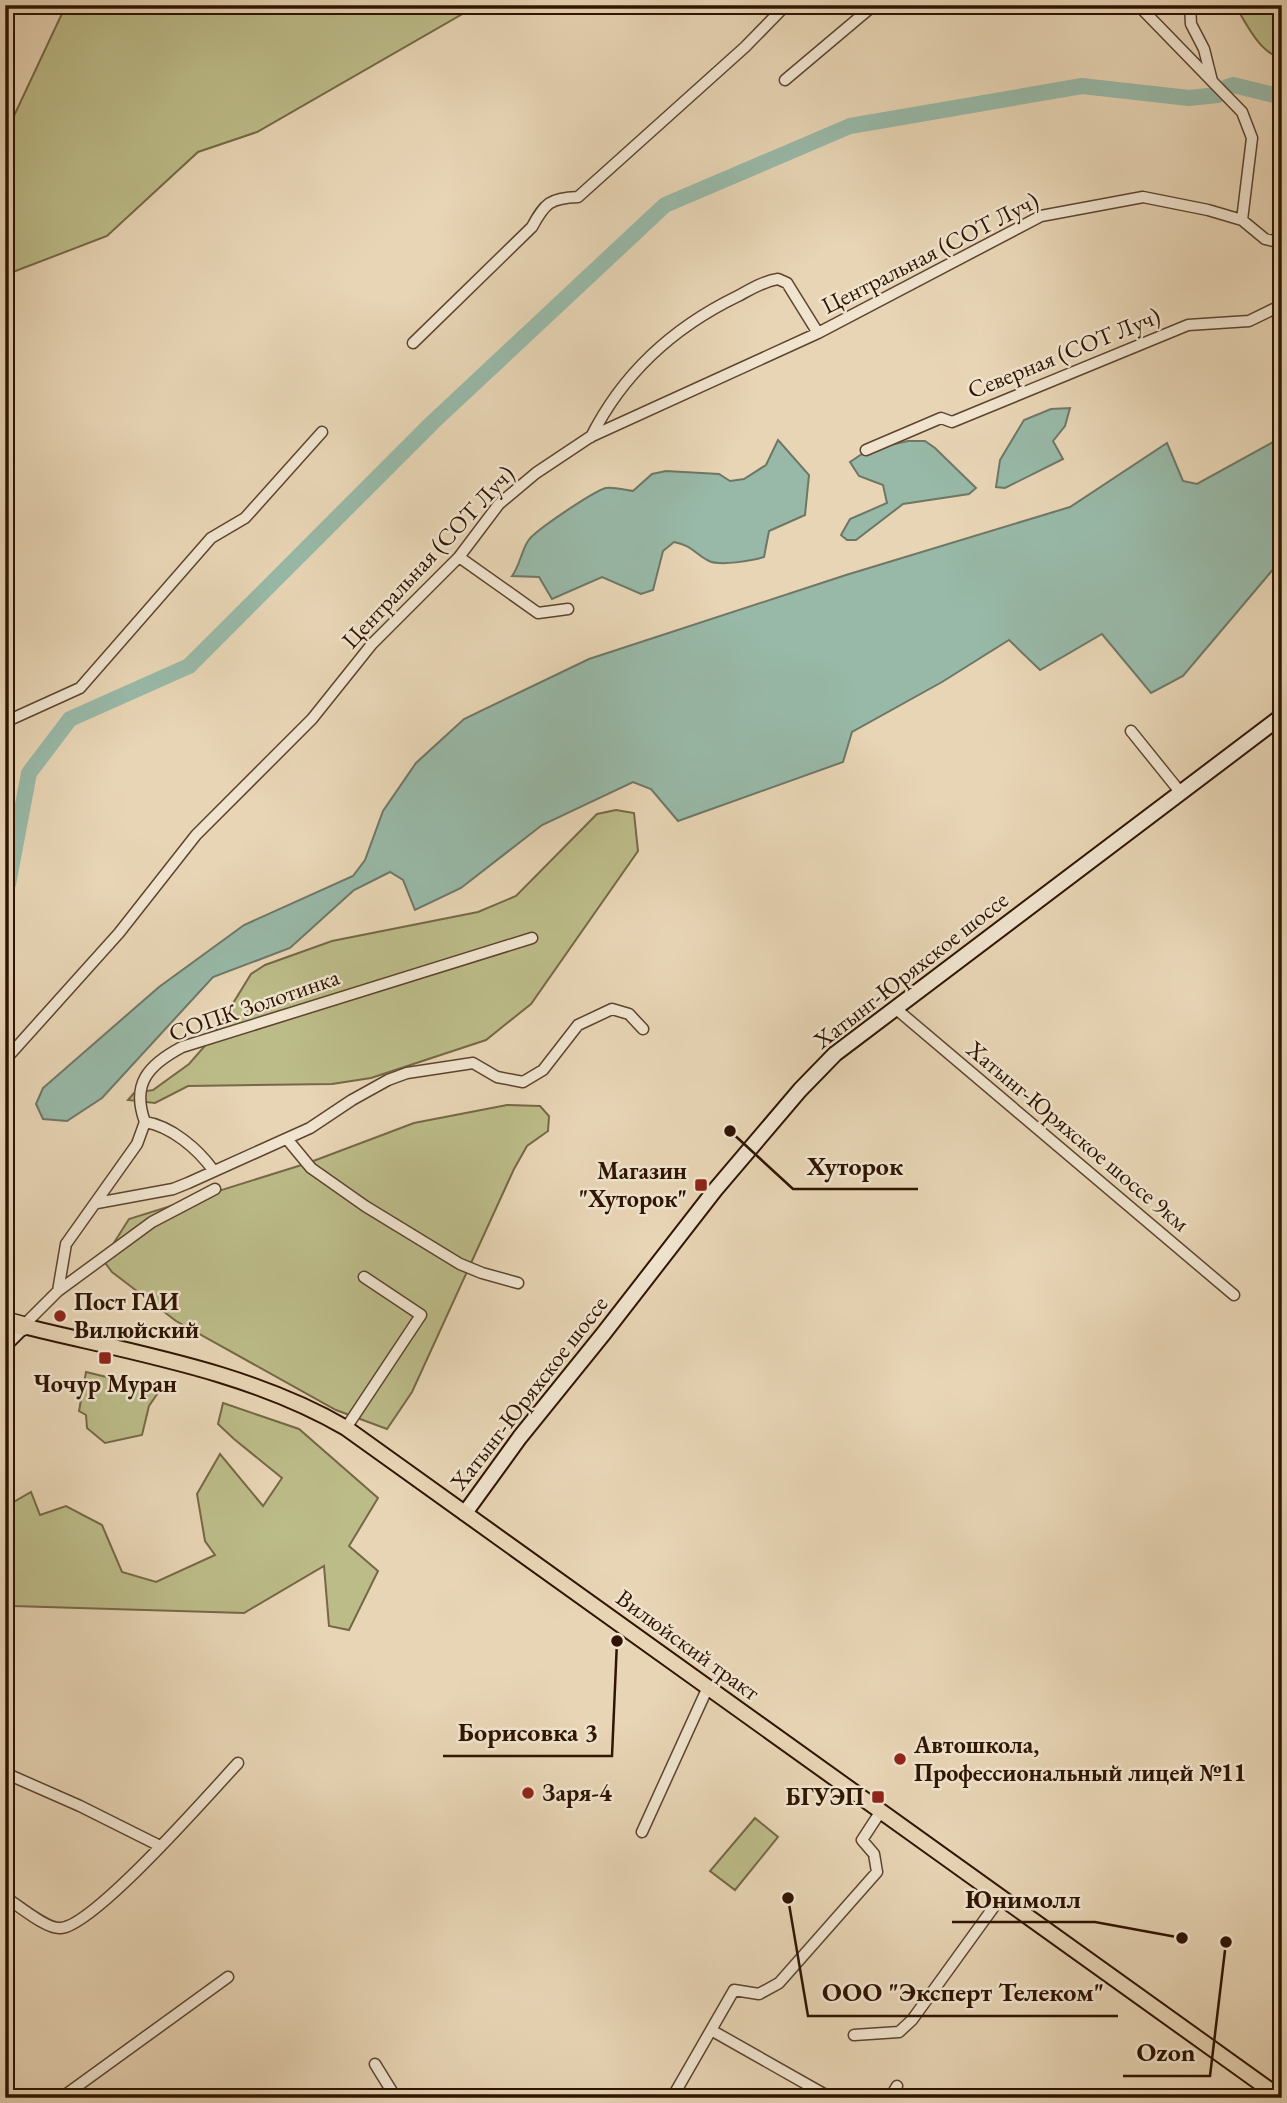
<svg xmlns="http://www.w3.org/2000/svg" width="1287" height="2103" viewBox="0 0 1287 2103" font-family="'EB Garamond',serif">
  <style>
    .green { fill: #bcbc89; stroke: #766846; stroke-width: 2 }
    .water { fill: #98b9a8; stroke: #6e7766; stroke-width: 2 }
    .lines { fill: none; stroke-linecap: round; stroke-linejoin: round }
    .river { stroke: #98b9a8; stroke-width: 16 }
    .street-casing { stroke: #5d442f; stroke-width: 13 }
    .secondary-casing { stroke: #2f1402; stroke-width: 18 }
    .primary-casing { stroke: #2f1402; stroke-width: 18 }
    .highway-casing { stroke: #2f1402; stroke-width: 21 }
    .street { stroke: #f0e4cf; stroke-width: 10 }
    .secondary { stroke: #f0e4cf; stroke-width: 14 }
    .primary { stroke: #e8d5b5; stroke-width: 14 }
    .highway { stroke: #e8d5b5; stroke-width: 18 }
    .poi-dot { fill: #8f2418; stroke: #f0e4cf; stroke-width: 2.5 }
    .labels { text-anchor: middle; stroke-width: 5; stroke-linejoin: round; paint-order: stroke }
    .street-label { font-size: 24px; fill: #2f1402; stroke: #f0e4cf }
    .poi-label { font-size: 24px; font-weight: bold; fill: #2f1402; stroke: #f0e4cf; text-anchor: start }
    .leader { fill: none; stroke: #2f1402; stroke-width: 2.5 }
    .callout-dot { fill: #2f1402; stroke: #f0e4cf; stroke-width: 2.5 }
    .callout-label { font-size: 26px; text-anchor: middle; font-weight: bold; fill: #2f1402; stroke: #f0e4cf; stroke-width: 5; stroke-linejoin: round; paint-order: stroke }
  </style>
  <rect width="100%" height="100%" fill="#e8d5b5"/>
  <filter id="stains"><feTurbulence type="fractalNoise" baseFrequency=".00286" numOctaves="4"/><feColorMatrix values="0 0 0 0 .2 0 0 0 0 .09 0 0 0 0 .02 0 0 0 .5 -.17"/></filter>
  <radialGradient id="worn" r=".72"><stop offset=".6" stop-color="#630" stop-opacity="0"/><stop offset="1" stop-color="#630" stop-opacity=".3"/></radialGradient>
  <path class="green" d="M 66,5 L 478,5 L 257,132 L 198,152 L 107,236 L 5,275 L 5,135 Z
    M 1235,5 L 1282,5 L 1282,58 C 1260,54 1246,23 1235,5 Z
    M 616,810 L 634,813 L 638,851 L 531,1004 L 486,1040 L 371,1078 L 332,1084 L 188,1086 L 155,1103 L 128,1100 L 134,1093 L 153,1090 L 189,1064 L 211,1039 L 251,974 L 265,965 L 332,941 L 478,912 L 516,896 L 597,814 Z
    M 507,1105 L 540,1106 L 549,1116 L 548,1131 L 527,1146 L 514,1169 L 412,1392 L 387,1429 L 336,1410 L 176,1321 L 112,1272 L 103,1260 L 129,1219 L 308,1163 L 414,1123 Z
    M 86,1372 L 160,1390 L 149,1406 L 142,1435 L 105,1443 L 87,1428 L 86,1415 L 79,1411 Z
    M 223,1403 L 299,1429 L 378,1498 L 349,1546 L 378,1571 L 349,1630 L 329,1626 L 324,1566 L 244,1613 L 13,1606 L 5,1603 L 5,1507 L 31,1492 L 40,1515 L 66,1506 L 102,1525 L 122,1572 L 156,1582 L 215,1555 L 205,1541 L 197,1494 L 220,1454 L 263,1506 L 282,1478 L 234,1439 L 218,1424 Z
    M 755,1818 L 778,1837 L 735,1890 L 710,1871 Z"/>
  <path class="water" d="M 1070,408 L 1065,426 L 1053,441 L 1063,459 L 1005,488 L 996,487 L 1000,460 L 1024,420 L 1051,409 Z
    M 1282,437 L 1281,560 L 1183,676 L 1151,693 L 1102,634 L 1040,670 L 1009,640 L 942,682 L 852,732 L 843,762 L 678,821 L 651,789 L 633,782 L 542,825 L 461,888 L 415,910 L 403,880 L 390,872 L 354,890 L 290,948 L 213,977 L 102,1098 L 67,1121 L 43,1119 L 36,1104 L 43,1088 L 159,987 L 244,925 L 353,876 L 365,860 L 383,811 L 416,763 L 464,719 L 589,659 L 846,575 L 1070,507 L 1167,443 L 1183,481 L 1197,484 Z
    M 778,440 L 809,475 L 805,515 L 769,531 L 764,557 C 752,561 720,566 709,561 C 694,554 694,546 674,542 L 663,551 L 653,590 L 641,594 L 602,577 L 552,599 L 539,577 L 512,576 C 520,565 521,552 528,541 C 534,531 594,491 606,488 C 613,487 626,490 633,491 L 652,474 L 666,471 L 719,474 L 730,481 L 744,479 L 766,465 Z
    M 908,441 L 925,441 L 935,448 L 976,488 L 969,494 L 903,504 L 856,540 L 847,540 L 841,535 L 850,519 L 887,503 L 883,485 L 859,476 L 850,462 L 868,450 Z"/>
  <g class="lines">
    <path class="river" d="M 1227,87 L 1233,85 L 1282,97
      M 5,886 L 8,884 L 29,773 L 70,719 L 189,666 L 433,422 L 665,205 L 850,126 L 1082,86 L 1189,98 L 1218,95"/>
    <g class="street-casing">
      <path id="street" d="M 1138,5 L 1242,112 L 1252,138 L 1242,220
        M 1190,5 L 1191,24 L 1204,49 L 1212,81
        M 785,80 L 874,5
        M 413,343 L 532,227 C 545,203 550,198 578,197 L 745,47 L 786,5
        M 591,437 C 623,373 674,327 738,296 C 751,289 764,281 778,279 L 787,283 L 818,333
        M 866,450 L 941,418 L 952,422 L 1188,325 L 1249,321 L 1282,305
        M 459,557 L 538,613 L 568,609
        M 5,722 L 80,688 L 211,538 L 245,518 L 322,432
        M 1131,731 L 1181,793
        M 895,1008 L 1234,1295
        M 5,1060 L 119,933 L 196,835 L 312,719 L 372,644 L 459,557 L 499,504 L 536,473 L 590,437 L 818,333 L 1041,216 L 1143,197 L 1208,210 L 1242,220 L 1265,239 L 1282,243
        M 145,1122 C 171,1126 198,1149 213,1170
        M 287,1139 L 311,1168 L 365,1206 L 460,1264 L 482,1273 L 518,1283
        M 97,1203 L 173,1189 L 188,1183 L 310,1128 L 352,1100 L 388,1080 L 407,1073 L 473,1063 L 497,1077 L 523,1082 L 543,1070 L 578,1025 L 612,1009 L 629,1014 L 643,1029
        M 58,1291 L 66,1244 L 137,1144 L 145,1122 C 131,1084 148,1065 182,1047 L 532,938
        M 23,1326 L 58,1291 L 152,1222 L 215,1189
        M 346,1428 L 421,1315 L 364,1277
        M 5,1773 L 80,1806 L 160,1846
        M 642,1832 L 708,1687
        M 5,1897 C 18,1905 47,1930 61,1928 C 95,1925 210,1793 238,1763
        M 711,2030 L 831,2098
        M 854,2035 L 899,2032 L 912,2020 L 1001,1897
        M 375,2064 L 396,2098
        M 61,2098 L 228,1977
        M 672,2098 L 734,1990 L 759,1994 L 779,1983 L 877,1872 L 874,1854 L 862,1840 L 881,1811
        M 890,2098 L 897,2086"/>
    </g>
    <g class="secondary-casing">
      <path id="secondary" d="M 5,1344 L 23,1326
        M 465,1513 L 520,1437 L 604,1333 L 715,1190 L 800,1090 L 835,1054 L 1282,716"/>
    </g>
    <g class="primary-casing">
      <path id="primary" d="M 23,1326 C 133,1353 248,1371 346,1428 L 1281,2098"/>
    </g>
    <g class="highway-casing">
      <path id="highway" d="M 5,1321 L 23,1326"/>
    </g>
    <use href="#street" class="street"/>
    <use href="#secondary" class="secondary"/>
    <use href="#primary" class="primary"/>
    <use href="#highway" class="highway"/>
  </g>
  <g class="poi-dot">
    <rect x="694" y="1178" width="14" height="14" rx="3.5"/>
    <circle cx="60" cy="1316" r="7"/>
    <rect x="98" y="1351" width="14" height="14" rx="3.5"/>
    <circle cx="900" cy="1759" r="7"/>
    <circle cx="528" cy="1793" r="7"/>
    <rect x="871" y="1790" width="14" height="14" rx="3.5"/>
  </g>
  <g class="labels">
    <g class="street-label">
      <text transform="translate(930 253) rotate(-27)" y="8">Центральная (СОТ Луч)</text>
      <text transform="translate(1064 353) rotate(-22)" y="8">Северная (СОТ Луч)</text>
      <text transform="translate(428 557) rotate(-47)" y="8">Центральная (СОТ Луч)</text>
      <text transform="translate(911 970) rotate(-38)" y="8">Хатынг-Юряхское шоссе</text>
      <text transform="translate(254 1005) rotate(-19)" y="8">СОПК Золотинка</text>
      <text transform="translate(1078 1136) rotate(40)" y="8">Хатынг-Юряхское шоссе 9км</text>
      <text transform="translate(529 1393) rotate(-52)" y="8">Хатынг-Юряхское шоссе</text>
      <text transform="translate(688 1645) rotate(36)" y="8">Вилюйский тракт</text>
    </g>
    <g class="poi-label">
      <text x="687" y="1179" text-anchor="end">Магазин<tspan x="687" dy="28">"Хуторок"</tspan></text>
      <text x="74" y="1310">Пост ГАИ<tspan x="74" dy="28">Вилюйский</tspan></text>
      <text x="105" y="1392" text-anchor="middle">Чочур Муран</text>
      <text x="914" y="1753">Автошкола,<tspan x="914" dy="28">Профессиональный лицей №11</tspan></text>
      <text x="542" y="1801">Заря-4</text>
      <text x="864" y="1805" text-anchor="end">БГУЭП</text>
    </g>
  </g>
  <path class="leader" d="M730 1131L793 1189H918M617 1641L612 1756H443M1182 1938L1095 1922H952M788 1898L808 2016H1118M1226 1942L1210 2076H1123"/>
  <g class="callout-dot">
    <circle cx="730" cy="1131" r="7"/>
    <circle cx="617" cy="1641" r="7"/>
    <circle cx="1182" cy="1938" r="7"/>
    <circle cx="788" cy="1898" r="7"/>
    <circle cx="1226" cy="1942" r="7"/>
  </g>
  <g class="callout-label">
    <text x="855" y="1175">Хуторок</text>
    <text x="528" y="1741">Борисовка 3</text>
    <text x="1023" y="1908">Юнимолл</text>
    <text x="963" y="2001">ООО "Эксперт Телеком"</text>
    <text x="1166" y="2061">Ozon</text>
  </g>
  <rect width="1287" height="2103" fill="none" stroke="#e8d5b5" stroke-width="28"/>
  <rect x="7" y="7" width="1273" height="2089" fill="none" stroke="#2f1402" stroke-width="3.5"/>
  <rect x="14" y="14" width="1259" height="2075" fill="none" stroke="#2f1402" stroke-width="2"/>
  <rect width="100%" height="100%" filter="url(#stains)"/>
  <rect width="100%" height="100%" fill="url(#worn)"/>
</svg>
